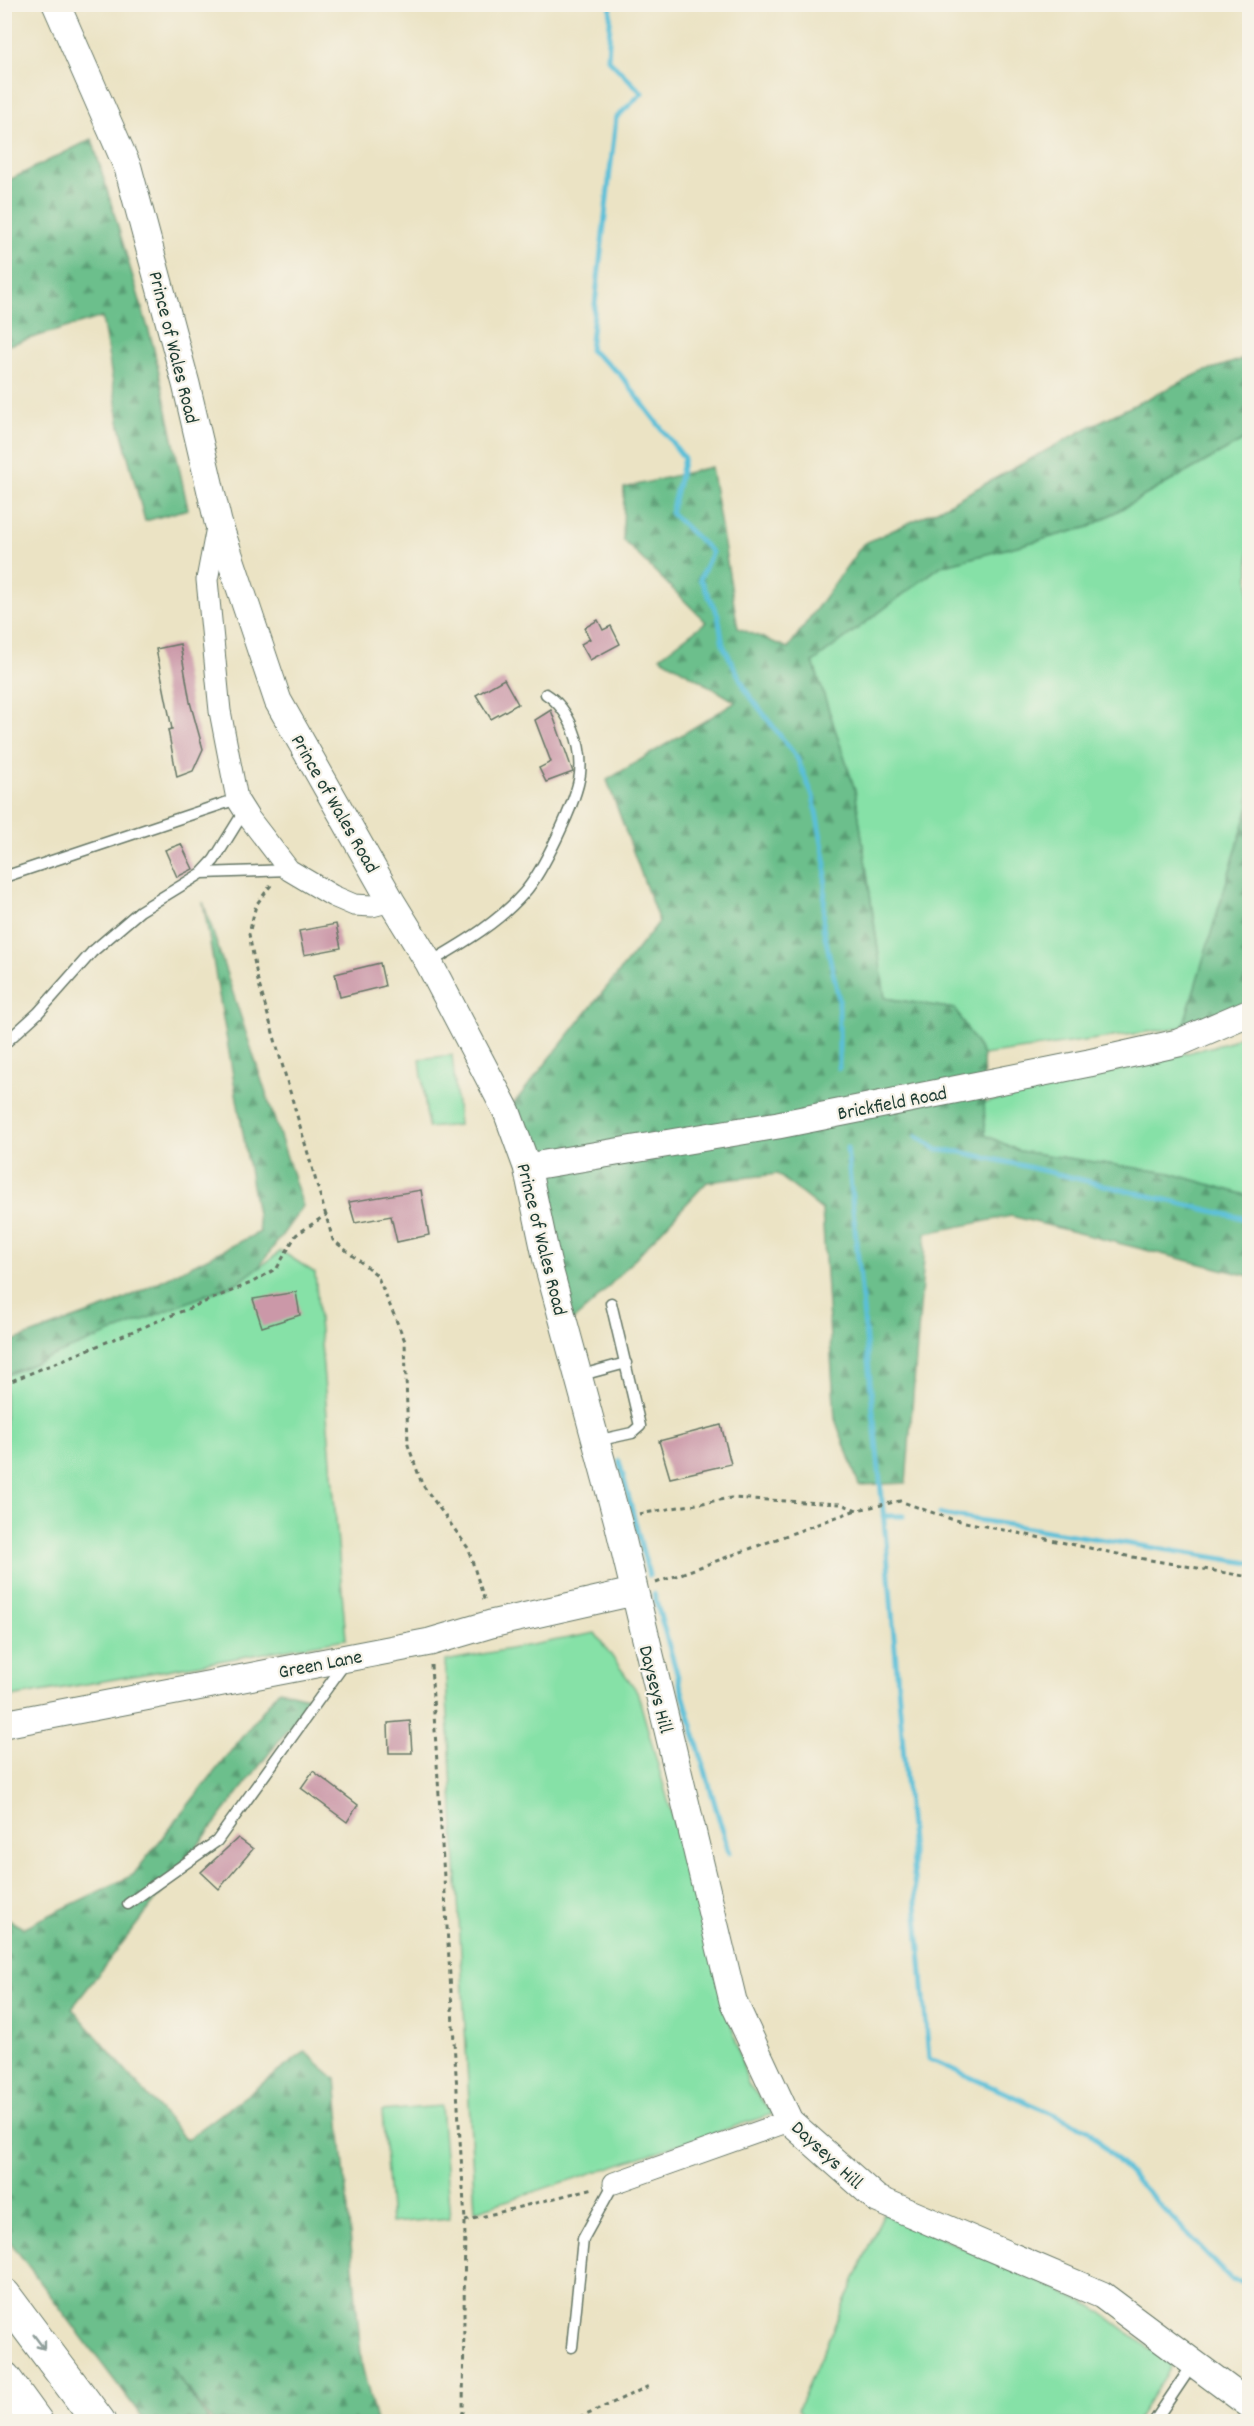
<svg xmlns="http://www.w3.org/2000/svg" width="1254" height="2426" viewBox="0 0 1254 2426" font-family="Dekko,sans-serif">
  <style>
    .grass { fill: #86e1a7; stroke: #528f6e; stroke-width: 1.5 }
    .forest { fill: url(#forest-firs); stroke: #467e60; stroke-width: 1.5 }
    .lines { fill: none; stroke-linecap: round; stroke-linejoin: round }
    .stream { stroke: #5abfd8; stroke-width: 5 }
    .building { fill: #cb98a8 }
    .service-casing { stroke: #676; stroke-width: 13 }
    .minor-casing { stroke: #676; stroke-width: 23 }
    .tertiary-casing { stroke: #676; stroke-width: 29 }
    .motorway-casing { stroke: #676; stroke-width: 35 }
    .path { stroke: #676; stroke-width: 3; stroke-dasharray: 4.5 4.5; stroke-linecap: butt }
    .service { stroke: #fff; stroke-width: 10 }
    .minor { stroke: #fff; stroke-width: 21 }
    .tertiary { stroke: #fff; stroke-width: 27 }
    .motorway { stroke: #fff; stroke-width: 33 }
    .oneway { stroke: #8f9e9a }
    .labels { text-anchor: middle; stroke-width: 4.5; stroke-linejoin: round; paint-order: stroke }
    .street-label { font-size: 20px; fill: #1f3d34; stroke: #f7f3e8 }
  </style>
  <defs>
    <pattern id="forest-firs" width="22" height="20" patternUnits="userSpaceOnUse" patternTransform="scale(1.5)"><rect width="22" height="20" fill="#6cbf8c"/><path d="M5 1l3.5 6h-7zM16 11l3.5 6h-7z" fill="#589c73"/></pattern>
  </defs>
  <rect width="100%" height="100%" fill="#f7f3e8"/>
  <filter id="ink" filterUnits="userSpaceOnUse"><feTurbulence type="fractalNoise" baseFrequency=".0167" numOctaves="2"/><feDisplacementMap in="SourceGraphic" scale="12" xChannelSelector="R" yChannelSelector="G"/><feConvolveMatrix kernelMatrix="1 2 1 2 8 2 1 2 1" color-interpolation-filters="sRGB"/></filter>
  <filter id="wash" filterUnits="userSpaceOnUse"><feTurbulence type="fractalNoise" baseFrequency=".008" numOctaves="4" result="noise"/><feDisplacementMap in="SourceGraphic" scale="24" xChannelSelector="R" yChannelSelector="G"/><feGaussianBlur stdDeviation="1.35" result="paint"/><feColorMatrix in="noise" values="0 0 0 0 0 0 0 0 0 0 0 0 0 0 0 0 0 1.4 0 .05"/><feComposite in="paint" operator="in"/></filter>
  <g filter="url(#wash)">
    <rect width="100%" height="100%" fill="#ebe3c4"/>
    <path class="grass" d="M 1249,437 L 1249,807 L 1183,1027 L 983,1055 L 955,1009 L 885,998 L 855,790 L 813,662 L 941,566 L 1089,527 Z
      M 1249,1031 L 1249,1196 L 1170,1173 L 1019,1151 L 985,1135 L 984,1103 L 1227,1043 Z
      M 452,1055 L 459,1125 L 428,1128 L 420,1059 Z
      M 281,1251 L 315,1273 L 346,1639 L 5,1698 L 5,1376 L 259,1268 Z
      M 595,1633 L 637,1691 L 748,2084 L 773,2114 L 475,2211 L 445,1661 Z
      M 441,2106 L 450,2218 L 391,2223 L 382,2111 Z
      M 884,2212 L 1093,2306 L 1172,2366 L 1136,2421 L 808,2422 L 798,2409 Z"/>
    <path class="forest" d="M 92,139 L 153,345 L 188,509 L 145,521 L 120,426 L 102,317 L 5,346 L 5,182 Z
      M 1249,357 L 1249,437 L 1089,527 L 941,566 L 813,662 L 855,790 L 885,998 L 955,1009 L 983,1055 L 985,1135 L 1019,1151 L 1170,1173 L 1249,1196 L 1249,1276 L 1011,1216 L 926,1233 L 906,1483 L 859,1485 L 835,1419 L 822,1210 L 777,1174 L 707,1182 L 592,1304 L 564,1328 L 507,1112 L 659,922 L 607,780 L 736,702 L 660,657 L 706,622 L 623,540 L 624,488 L 711,467 L 738,628 L 788,648 L 863,544 L 939,509 L 1091,426 L 1200,373 Z
      M 1249,807 L 1249,1012 L 1183,1027 Z
      M 203,902 L 303,1206 L 259,1267 L 239,1282 L 5,1375 L 5,1344 L 112,1305 L 260,1232 Z
      M 279,1690 L 312,1698 L 72,2008 L 186,2140 L 305,2052 L 336,2079 L 362,2366 L 376,2421 L 212,2421 L 170,2366 L 209,2421 L 145,2421 L 5,2235 L 5,1918 L 23,1928 L 133,1875 Z"/>
    <g class="lines">
      <path class="stream" d="M 611,4 L 608,59 L 642,93 L 616,118 L 590,350 L 619,373 L 684,458 L 671,513 L 712,552 L 700,579 L 718,615 L 723,645 L 747,692 L 797,758 L 813,796 L 826,864 L 823,927 L 839,999 L 839,1068
        M 917,1136 L 937,1150 L 961,1152 L 1024,1166 L 1250,1220
        M 847,1148 L 886,1541 L 929,2059 L 1087,2129 L 1231,2279 L 1250,2283
        M 619,1461 L 649,1575
        M 940,1514 L 1250,1563
        M 883,1516 L 903,1516
        M 654,1594 L 729,1853"/>
    </g>
    <g id="blocks">
      <path class="building" d="M 598,620 L 603,630 L 611,626 L 620,644 L 590,660 L 581,644 L 590,639 L 584,628 Z
        M 180,644 L 190,702 L 203,749 L 193,771 L 177,777 L 168,730 L 172,729 L 156,649 Z
        M 504,679 L 518,704 L 491,719 L 476,695 Z
        M 551,710 L 573,772 L 546,782 L 539,768 L 551,762 L 535,720 Z
        M 181,844 L 193,869 L 177,877 L 165,850 Z
        M 336,924 L 341,948 L 304,955 L 299,931 Z
        M 380,963 L 385,986 L 340,997 L 335,974 Z
        M 421,1190 L 429,1235 L 397,1242 L 391,1216 L 355,1223 L 349,1202 Z
        M 296,1292 L 300,1315 L 262,1327 L 253,1299 Z
        M 721,1425 L 731,1464 L 670,1478 L 659,1441 Z
        M 410,1721 L 412,1753 L 389,1753 L 388,1723 Z
        M 313,1771 L 358,1805 L 347,1822 L 301,1788 Z
        M 238,1838 L 253,1849 L 219,1889 L 201,1872 Z"/>
    </g>
  </g>
  <g filter="url(#ink)">
    <use href="#blocks" fill-opacity="0" stroke="#676" stroke-width="1.5"/>
    <g class="lines">
      <g class="service-casing">
        <path id="service" d="M 202,873 L 289,870
          M 4,877 L 237,799
          M 429,963 C 463,943 498,923 524,893 C 542,873 577,801 580,774 C 583,746 570,709 546,694
          M 4,1044 L 38,1013 L 92,952 L 140,911 L 202,873 L 214,860 L 245,810
          M 578,1376 L 626,1363
          M 596,1441 L 632,1433 L 640,1426 L 611,1303
          M 128,1904 L 217,1841 L 345,1663
          M 572,2347 L 583,2239 L 614,2183
          M 1154,2422 L 1193,2364"/>
      </g>
      <g class="minor-casing">
        <path id="minor" d="M 218,522 L 207,580 L 220,711 L 237,799 L 249,818 L 289,870 L 333,896 L 354,905 L 372,906 L 391,901
          M 614,2183 L 789,2121"/>
      </g>
      <g class="tertiary-casing">
        <path id="tertiary" d="M 56,4 L 128,168 L 186,384 L 218,522 L 278,701 L 391,901 L 429,963 L 507,1112 L 527,1167 L 547,1261 L 619,1526 L 733,2001 L 789,2121 L 877,2199 L 1102,2295 L 1250,2405
          M 527,1167 L 778,1125 L 1089,1063 L 1178,1043 L 1250,1012
          M 4,1724 L 430,1642 L 491,1624 L 633,1592"/>
      </g>
      <g class="motorway-casing">
        <path id="motorway" d="M 4,2295 L 99,2422
          M 4,2378 L 36,2422"/>
      </g>
      <path class="path" d="M 271,885 L 256,905 L 249,934 L 258,981 L 333,1240 L 377,1275 L 405,1341 L 408,1445 L 422,1484 L 468,1548 L 485,1602
        M 4,1384 L 251,1283 L 277,1268 L 296,1235 L 327,1214
        M 639,1514 L 731,1498 L 841,1504 L 857,1510 L 900,1501 L 951,1519 L 1132,1557 L 1250,1577
        M 656,1583 L 856,1510
        M 431,1665 L 465,2221 L 463,2412 L 460,2422
        M 465,2221 L 594,2188
        M 571,2422 L 649,2386"/>
      <use href="#service" class="service"/>
      <use href="#minor" class="minor"/>
      <use href="#tertiary" class="tertiary"/>
      <use href="#motorway" class="motorway"/>
    </g>
    <defs><path id="oneway-shaft" d="M-6 0H5M1.5-3L5.5 0L1.5 3" fill="none" stroke-width="1.6" stroke-linecap="round" stroke-linejoin="round" transform="scale(1.5)"/></defs>
    <use class="oneway" href="#oneway-shaft" transform="translate(39 2342) rotate(53)"/>
  </g>
  <g class="labels">
    <g class="street-label">
      <text transform="translate(175 347) rotate(76)" y="7">Prince of Wales Road</text>
      <text transform="translate(336 803) rotate(60)" y="7">Prince of Wales Road</text>
      <text transform="translate(892 1102) rotate(-11)" y="7">Brickfield Road</text>
      <text transform="translate(543 1239) rotate(76)" y="7">Prince of Wales Road</text>
      <text transform="translate(320 1663) rotate(-11)" y="7">Green Lane</text>
      <text transform="translate(657 1689) rotate(76)" y="7">Dayseys Hill</text>
      <text transform="translate(828 2154) rotate(43)" y="7">Dayseys Hill</text>
    </g>
  </g>
  <rect width="1254" height="2426" fill="none" stroke="#f7f3e8" stroke-width="24"/>
</svg>
